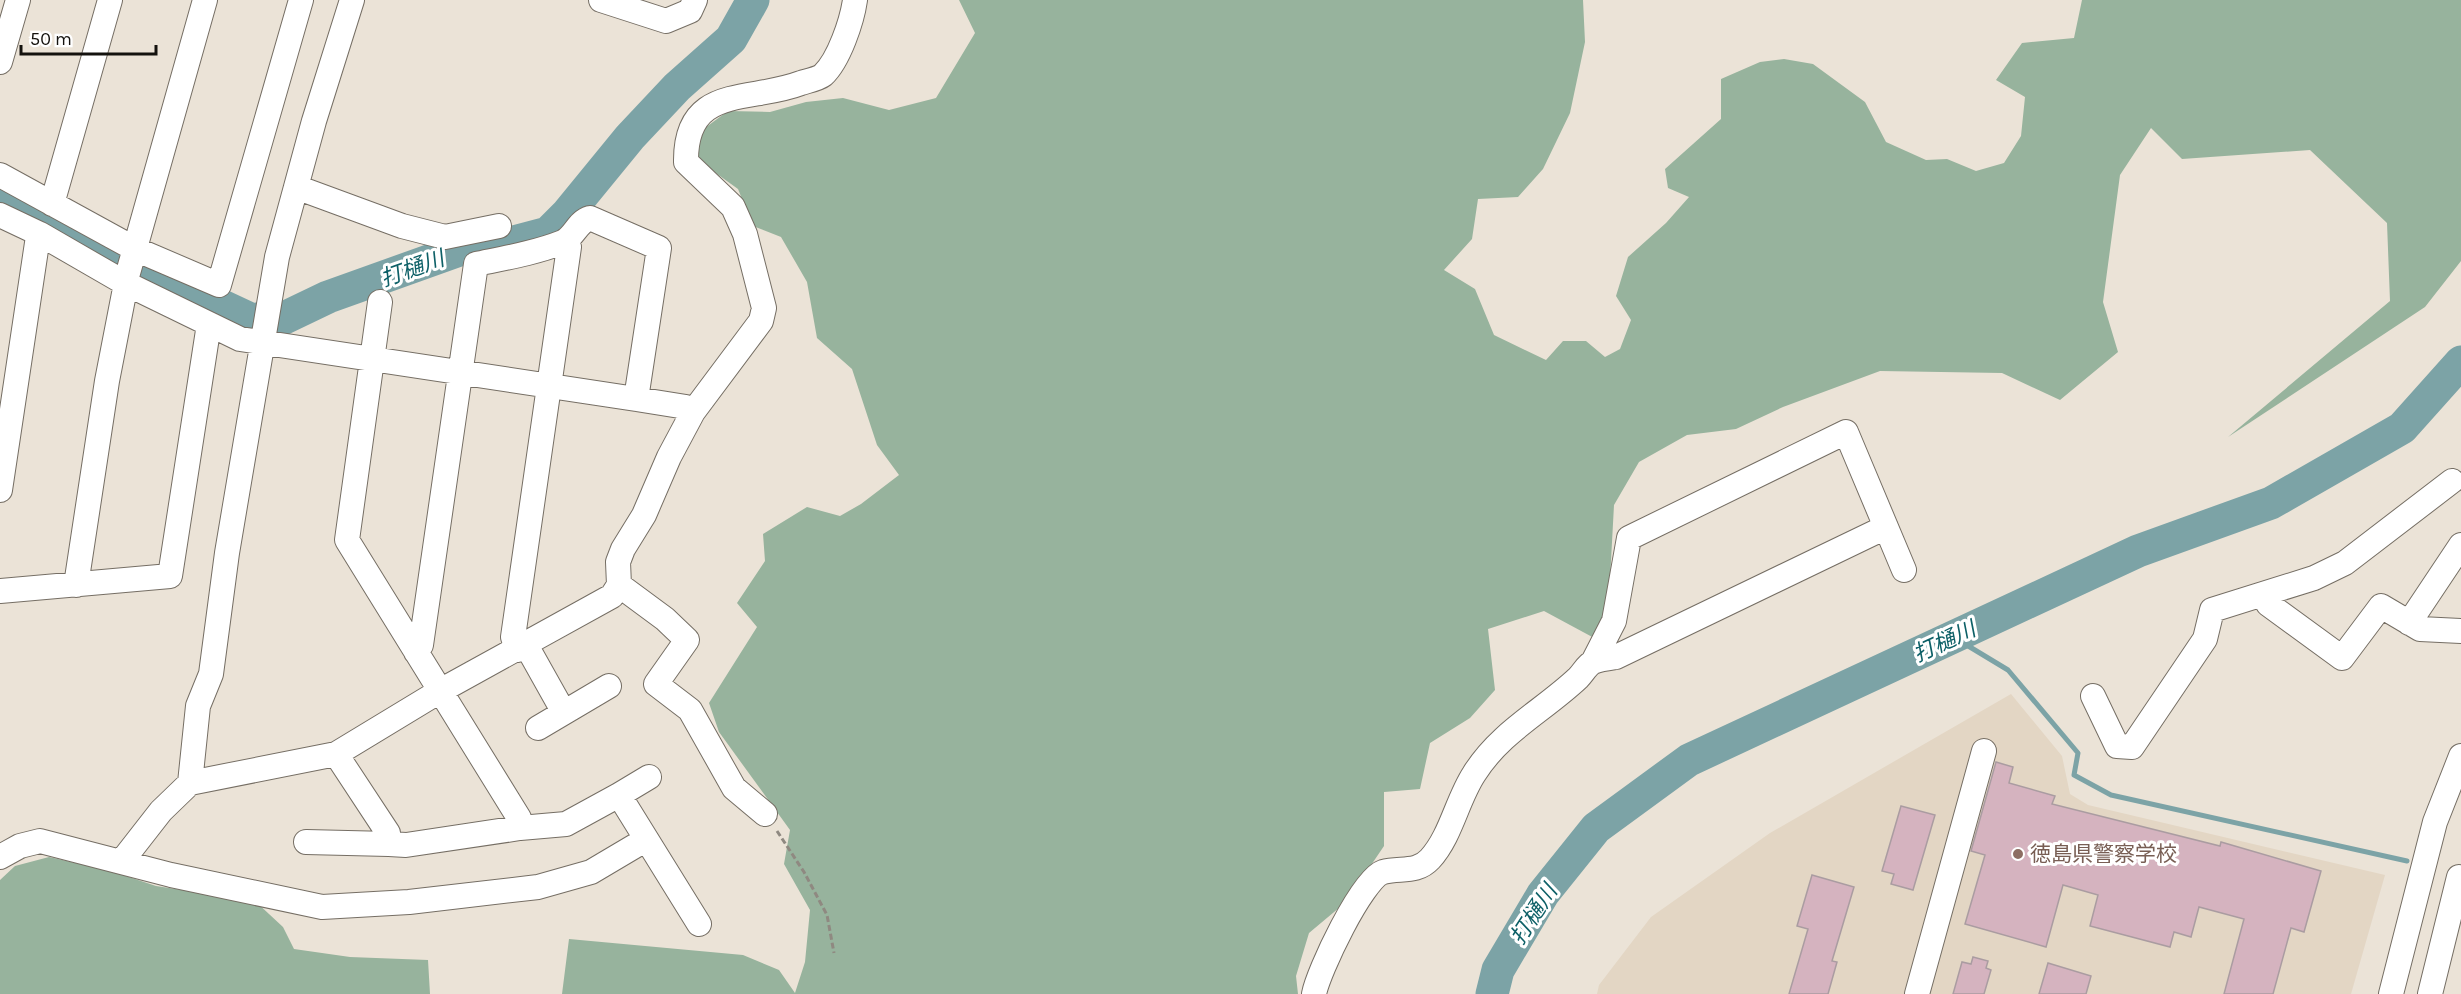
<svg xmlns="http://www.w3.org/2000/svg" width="2461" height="994" viewBox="0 0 2461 994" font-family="Karla,'Noto Sans JP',sans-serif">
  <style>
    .built { fill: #e3d6c4 }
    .forest { fill: #97b39d }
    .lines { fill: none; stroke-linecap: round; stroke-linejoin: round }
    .stream { stroke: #7ca3a6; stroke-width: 5 }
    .river { stroke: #7ca3a6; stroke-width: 33 }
    .building { fill: #d5b3bf; stroke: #aa9ca1; stroke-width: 1.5 }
    .minor-casing { stroke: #756e64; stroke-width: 26 }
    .path { stroke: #8f8981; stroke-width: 3; stroke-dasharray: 6 3; stroke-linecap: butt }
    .minor { stroke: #fff; stroke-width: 24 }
    .education-dot { fill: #8d6e63; stroke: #fff; stroke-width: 2 }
    .labels { text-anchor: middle; stroke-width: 6; stroke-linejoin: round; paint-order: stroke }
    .education-label { font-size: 21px; fill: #785e54; stroke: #fff; text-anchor: start }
    .water-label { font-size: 22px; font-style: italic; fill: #0d6067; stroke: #fff }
  </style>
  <rect width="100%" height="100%" fill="#ebe3d7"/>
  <path class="built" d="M 2011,694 L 2062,756 L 2070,794 L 2088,805 L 2385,875 L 2351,994 L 1597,994 L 1599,985 L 1651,917 L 1770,833 Z"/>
  <path class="forest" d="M 959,0 L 1583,0 L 1585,42 L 1570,113 L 1543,169 L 1518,197 L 1478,199 L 1472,239 L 1444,270 L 1475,289 L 1494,335 L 1546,360 L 1563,341 L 1586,341 L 1605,357 L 1620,349 L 1631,320 L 1616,296 L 1628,257 L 1666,223 L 1689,197 L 1668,188 L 1665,169 L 1721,119 L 1721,79 L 1760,62 L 1784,59 L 1813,64 L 1865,102 L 1886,142 L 1926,160 L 1947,159 L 1976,171 L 2004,163 L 2021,136 L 2025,97 L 1996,80 L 2022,43 L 2074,38 L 2082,0 L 2461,0 L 2461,261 L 2425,307 L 2228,437 L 2390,301 L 2387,223 L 2310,150 L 2182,159 L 2151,128 L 2120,175 L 2103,302 L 2118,352 L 2060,400 L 2002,373 L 1880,371 L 1783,407 L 1736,429 L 1687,435 L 1639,462 L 1614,505 L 1609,598 L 1596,639 L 1544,611 L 1488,629 L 1495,690 L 1470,718 L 1430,743 L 1420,789 L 1384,792 L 1384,846 L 1346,902 L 1309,933 L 1296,976 L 1298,994 L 562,994 L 569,939 L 743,955 L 779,970 L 795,993 L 805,962 L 810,910 L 784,864 L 790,830 L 719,732 L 709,703 L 757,627 L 737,603 L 765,561 L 763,534 L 807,507 L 840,516 L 861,504 L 899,475 L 877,445 L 852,369 L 817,338 L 807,282 L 781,237 L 753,226 L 738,189 L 699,161 L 698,133 L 728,111 L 770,112 L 806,102 L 843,98 L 889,110 L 936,98 L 975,33 Z
    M 49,857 L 111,871 L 156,886 L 255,901 L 283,927 L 294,949 L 350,957 L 428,960 L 430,994 L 0,994 L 0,880 L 15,866 Z"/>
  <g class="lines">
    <path class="stream" d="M 1955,638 L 2008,670 L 2078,753 L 2074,775 L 2111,795 L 2407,861"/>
    <path class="river" d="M 0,191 L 158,276 L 250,319 L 280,320 L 328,297 L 465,248 L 514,242 L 548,233 L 567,214 L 630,137 L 677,87 L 731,39 L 753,0
      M 1492,994 L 1498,970 L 1543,894 L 1596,828 L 1689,760 L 2138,551 L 2271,503 L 2402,428 L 2461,362"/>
  </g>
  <path class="building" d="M 1996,762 L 2013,767 L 2009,783 L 2055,796 L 2052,804 L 2220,846 L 2221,842 L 2321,871 L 2304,932 L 2291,928 L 2273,994 L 2224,994 L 2244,919 L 2199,907 L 2191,937 L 2174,932 L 2170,947 L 2090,926 L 2098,895 L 2063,885 L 2046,947 L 1965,924 L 1985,855 L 1971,851 Z
    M 1901,806 L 1935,815 L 1913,890 L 1891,884 L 1894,874 L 1882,871 Z
    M 1812,875 L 1854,887 L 1832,961 L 1837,962 L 1828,994 L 1789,994 L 1808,929 L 1797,926 Z
    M 1973,957 L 1988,961 L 1986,968 L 1991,970 L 1984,994 L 1953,994 L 1962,962 L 1971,964 Z
    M 2048,963 L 2091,976 L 2086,994 L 2039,994 Z"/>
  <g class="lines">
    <g class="minor-casing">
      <path id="minor" d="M 601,0 L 666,21 L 690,11 L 695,0
        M 0,62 L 18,0
        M 0,175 L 135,249 L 219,285 L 301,0
        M 296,187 L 402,226 L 445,237 L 499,226
        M 52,204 L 110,0
        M 0,215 L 40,234 L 125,283 L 240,339 L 636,399 L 686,407 L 693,412 L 761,321 L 764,308 L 745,234 L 733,207 L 686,162 C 685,84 749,103 801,83 C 807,81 818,79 823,75 C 839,60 852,21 855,0
        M 380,302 L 347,540 L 519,818 L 520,828
        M 0,490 L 37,243 L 40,234
        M 76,585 L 107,381 L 128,273 L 205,0
        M 619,585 L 618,562 L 623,549 L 644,515 L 669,457 L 693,412
        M 0,591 L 170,576 L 209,324
        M 2263,594 L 2268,604 L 2342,658 L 2381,606 L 2420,629 L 2461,631
        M 2409,623 L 2461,545
        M 526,645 L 563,711
        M 517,650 L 513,637 L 569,247 L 566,240
        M 416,652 L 421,645 L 476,264 C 505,258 535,253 563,242 C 575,236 577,222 590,218 L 659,248 L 636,399
        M 1593,662 L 1614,621 L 1629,538 L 1846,432 L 1904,570
        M 2093,696 L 2117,746 L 2132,747 L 2205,639 L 2212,610 L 2314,578 L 2345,563 L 2452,481
        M 538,728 L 609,686
        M 649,777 L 619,795 L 699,924
        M 190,783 L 198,706 L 211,674 L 227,553 L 277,257 L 314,121 L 352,0
        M 306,842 L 389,844 L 388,833 L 336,754
        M 389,844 L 406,845 L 520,828 L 566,824 L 619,795
        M 0,857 L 20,846 L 40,841 L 171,875 L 322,907 L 409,902 L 538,887 L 591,872 L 645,840
        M 122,861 L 161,811 L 190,783 L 336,754 L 440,691 L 612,596 L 619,585 L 665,619 L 687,640 L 656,684 L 690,710 L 734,788 L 765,814
        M 1314,994 C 1318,972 1362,879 1383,872 C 1400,867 1416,874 1430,859 C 1451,836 1457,800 1474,774 C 1500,732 1543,711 1578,678 C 1583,673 1587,665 1593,662 C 1600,659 1609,658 1616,657 L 1886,527
        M 1917,994 L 1984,751
        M 2391,994 L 2435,822 L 2461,756
        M 2430,994 L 2459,877 L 2461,878"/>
    </g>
    <path class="path" d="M 777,831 L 804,872 L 827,915 L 834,953"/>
    <use href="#minor" class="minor"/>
  </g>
  <circle class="education-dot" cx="2018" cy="854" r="6"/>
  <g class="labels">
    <g class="education-label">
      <text x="2030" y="861">徳島県警察学校</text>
    </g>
    <g class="water-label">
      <text transform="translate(412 268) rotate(-20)" y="8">打樋川</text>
      <text transform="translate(1944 641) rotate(-25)" y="8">打樋川</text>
      <text transform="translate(1533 914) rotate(-57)" y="8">打樋川</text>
    </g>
  </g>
  <path d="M21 45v9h135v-9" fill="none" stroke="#14120e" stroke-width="3"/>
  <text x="30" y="45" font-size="18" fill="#14120e" stroke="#ffffff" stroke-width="4.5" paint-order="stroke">50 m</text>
</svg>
